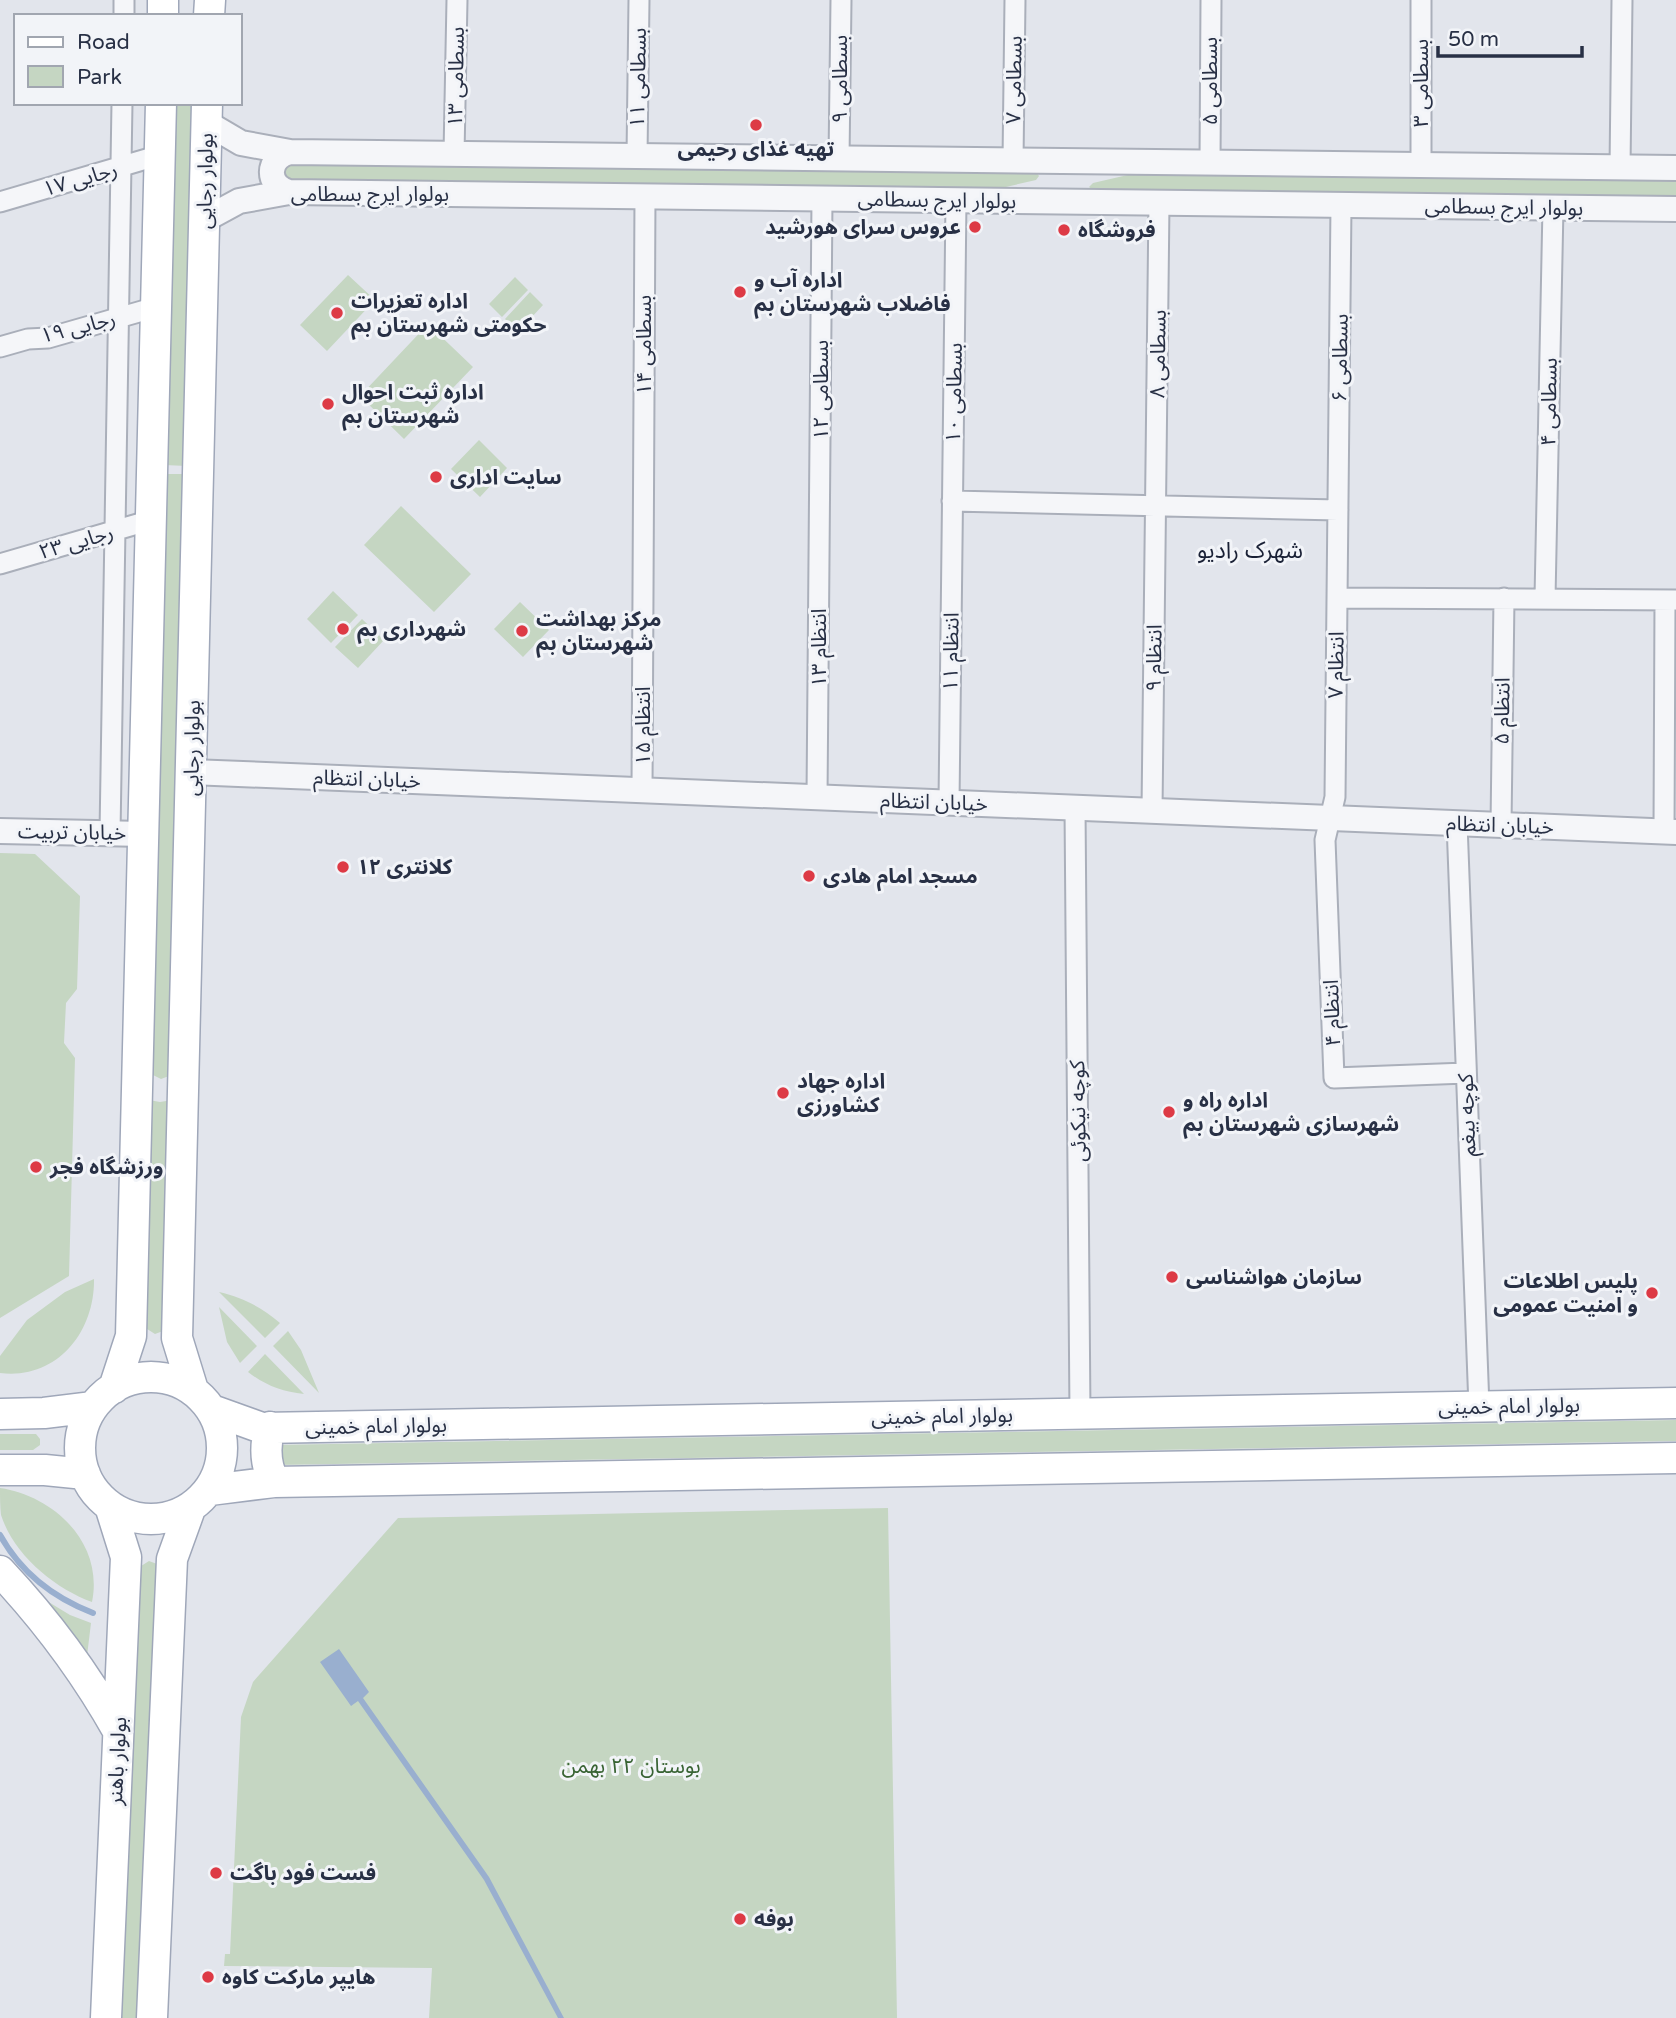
<svg xmlns="http://www.w3.org/2000/svg" width="1676" height="2018" viewBox="0 0 1676 2018" font-family="'Varela Round','Noto Sans Arabic',sans-serif">
  <style>
    .green { fill: #c5d6c2 }
    .water { fill: #99afcf }
    .lines { fill: none; stroke-linecap: round; stroke-linejoin: round }
    .stream { stroke: #99afcf; stroke-width: 6 }
    .minor-casing { stroke: #aaafba; stroke-width: 23 }
    .tertiary-casing { stroke: #aaafba; stroke-width: 28 }
    .primary-casing { stroke: #9fa7b9; stroke-width: 33 }
    .minor { stroke: #f5f6f9; stroke-width: 19 }
    .tertiary { stroke: #f5f6f9; stroke-width: 24 }
    .primary { stroke: #fff; stroke-width: 30 }
    .poi-dot { fill: #dd3a45; stroke: #f2f4f8; stroke-width: 2.5 }
    .labels { text-anchor: middle; stroke-width: 6; stroke-linejoin: round; paint-order: stroke }
    .street-label { font-size: 21px; fill: #283045; stroke: #f2f4f8 }
    .poi-label { font-size: 21px; font-weight: bold; fill: #283045; stroke: #f2f4f8; text-anchor: start }
    .park-label { font-size: 21px; fill: #386333; stroke: #f2f4f8 }
    .neighbourhood-label { font-size: 23px; fill: #1a2136; stroke: #f2f4f8 }
  </style>
  <rect width="100%" height="100%" fill="#e2e5ec"/>
  <path class="green" d="M 172,103 L 195,103 L 187,466 L 164,465 Z
    M 291,164 L 1036,172 L 1039,176 L 1036,180 L 997,189 L 291,181 L 284,176 L 284,168 Z
    M 1132,174 L 1676,180 L 1676,197 L 1093,190 L 1089,187 L 1093,183 Z
    M 348,275 L 375,300 L 327,351 L 300,325 Z
    M 515,277 L 528,290 L 502,317 L 489,304 Z
    M 530,292 L 543,305 L 518,332 L 505,319 Z
    M 428,324 L 473,367 L 404,439 L 360,396 Z
    M 479,440 L 507,468 L 480,497 L 451,469 Z
    M 164,474 L 187,474 L 169,1076 L 161,1079 L 153,1075 L 150,1071 Z
    M 401,506 L 471,574 L 434,612 L 364,545 Z
    M 333,591 L 358,615 L 331,643 L 307,619 Z
    M 520,602 L 549,630 L 523,657 L 494,629 Z
    M 362,619 L 384,640 L 358,668 L 335,647 Z
    M 0,853 L 35,854 L 80,896 L 77,989 L 66,1003 L 64,1043 L 75,1058 L 69,1276 L 0,1318 Z
    M 149,1100 L 160,1102 L 172,1100 L 163,1331 L 155,1334 L 144,1327 Z
    M 94,1279 C 95,1332 57,1380 0,1373 L 0,1356 L 27,1320 L 65,1292 Z
    M 219,1292 C 244,1298 261,1307 280,1323 L 265,1338 Z
    M 219,1307 L 257,1346 L 240,1363 L 227,1342 Z
    M 288,1331 L 301,1350 L 319,1393 L 273,1346 Z
    M 265,1354 L 304,1394 C 282,1392 265,1385 248,1372 Z
    M 1676,1420 L 1676,1441 L 276,1465 L 276,1445 Z
    M 0,1434 L 36,1434 L 40,1439 L 40,1445 L 33,1450 L 0,1450 Z
    M 0,1488 C 54,1496 104,1543 92,1602 C 54,1588 14,1555 1,1515 C 0,1507 0,1496 0,1488 Z
    M 888,1508 L 897,2018 L 429,2018 L 432,1968 L 224,1966 L 225,1954 L 230,1954 L 241,1717 L 253,1682 L 398,1518 Z
    M 149,1561 L 157,1564 L 141,2018 L 118,2018 L 138,1568 Z
    M 42,1598 L 70,1615 L 91,1623 L 87,1656 Z"/>
  <path class="water" d="M 339,1649 L 369,1692 L 363,1698 L 489,1877 L 564,2018 L 558,2018 L 484,1880 L 358,1701 L 351,1706 L 320,1662 Z"/>
  <g class="lines">
    <path class="stream" d="M 0,1535 C 21,1573 54,1598 93,1613"/>
    <g class="minor-casing">
      <path id="minor" d="M 124,16 L 124,0
        M 454,154 L 457,0
        M 637,156 L 639,0
        M 839,159 L 841,0
        M 1013,161 L 1015,0
        M 1210,163 L 1211,0
        M 1421,165 L 1421,0
        M 1620,168 L 1622,0
        M 0,202 L 160,155
        M 1341,205 L 1335,797 L 1325,840 L 1334,1078 L 1466,1073
        M 0,347 L 28,339 L 48,338 L 156,307
        M 952,501 L 1338,510
        M 0,564 L 151,520
        M 1337,598 L 1676,600
        M 1545,598 L 1553,207
        M 642,790 L 645,196
        M 817,797 L 822,199
        M 949,803 L 956,200
        M 1075,808 L 1080,1414
        M 1152,811 L 1159,203
        M 1457,823 L 1479,1407
        M 1501,825 L 1504,598
        M 1664,832 L 1665,600
        M 110,833 L 122,103"/>
    </g>
    <g class="tertiary-casing">
      <path id="tertiary" d="M 207,123 L 241,143 L 290,152 L 1676,168
        M 289,192 C 266,186 266,158 290,152
        M 204,220 L 239,201 L 289,192 L 1676,209
        M 191,772 L 1676,832
        M 0,831 L 144,834"/>
    </g>
    <g class="primary-casing">
      <path id="primary" d="M 163,16 L 163,0
        M 209,16 L 210,0
        M80 1448a71 71 0 1 1 142 0a71 71 0 1 1-142 0Z
        M 114,1388 L 131,1336 L 161,103
        M 193,1390 L 177,1338 L 207,103
        M 212,1410 L 262,1428 L 1676,1403
        M 0,1414 L 44,1413 L 93,1407
        M 270,1427 C 264,1447 265,1464 274,1482
        M 0,1470 L 45,1470 L 85,1474
        M 210,1490 L 274,1482 L 1676,1458
        M 0,1571 C 46,1620 85,1672 118,1731
        M 106,2018 L 126,1557 L 110,1506
        M 152,2018 L 172,1559 L 190,1509"/>
    </g>
    <use href="#minor" class="minor"/>
    <use href="#tertiary" class="tertiary"/>
    <use href="#primary" class="primary"/>
  </g>
  <g class="poi-dot">
    <circle cx="756" cy="125" r="7"/>
    <circle cx="975" cy="227" r="7"/>
    <circle cx="1064" cy="230" r="7"/>
    <circle cx="740" cy="292" r="7"/>
    <circle cx="337" cy="313" r="7"/>
    <circle cx="328" cy="404" r="7"/>
    <circle cx="436" cy="477" r="7"/>
    <circle cx="343" cy="629" r="7"/>
    <circle cx="522" cy="631" r="7"/>
    <circle cx="343" cy="867" r="7"/>
    <circle cx="809" cy="876" r="7"/>
    <circle cx="783" cy="1093" r="7"/>
    <circle cx="1169" cy="1112" r="7"/>
    <circle cx="36" cy="1167" r="7"/>
    <circle cx="1172" cy="1277" r="7"/>
    <circle cx="1652" cy="1293" r="7"/>
    <circle cx="216" cy="1873" r="7"/>
    <circle cx="740" cy="1919" r="7"/>
    <circle cx="208" cy="1977" r="7"/>
  </g>
  <g class="labels">
    <g class="street-label">
      <text transform="translate(456 77) rotate(-89)" y="7">بسطامی ۱۳</text>
      <text transform="translate(638 78) rotate(-89)" y="7">بسطامی ۱۱</text>
      <text transform="translate(840 79) rotate(-90)" y="7">بسطامی ۹</text>
      <text transform="translate(1014 80) rotate(-89)" y="7">بسطامی ۷</text>
      <text transform="translate(1210 81) rotate(-90)" y="7">بسطامی ۵</text>
      <text transform="translate(1421 83) rotate(-90)" y="7">بسطامی ۳</text>
      <text transform="translate(80 179) rotate(-16)" y="7">رجایی ۱۷</text>
      <text transform="translate(205 181) rotate(-89)" y="7">بولوار رجایی</text>
      <text x="370" y="201">بولوار ایرج بسطامی</text>
      <text transform="translate(937 200) rotate(1)" y="7">بولوار ایرج بسطامی</text>
      <text transform="translate(1504 207) rotate(1)" y="7">بولوار ایرج بسطامی</text>
      <text transform="translate(78 327) rotate(-14)" y="7">رجایی ۱۹</text>
      <text transform="translate(644 345) rotate(-90)" y="7">بسطامی ۱۴</text>
      <text transform="translate(1158 354) rotate(-89)" y="7">بسطامی ۸</text>
      <text transform="translate(1340 358) rotate(-89)" y="7">بسطامی ۶</text>
      <text transform="translate(821 390) rotate(-90)" y="7">بسطامی ۱۲</text>
      <text transform="translate(954 393) rotate(-89)" y="7">بسطامی ۱۰</text>
      <text transform="translate(1549 402) rotate(-89)" y="7">بسطامی ۴</text>
      <text transform="translate(76 542) rotate(-16)" y="7">رجایی ۲۳</text>
      <text transform="translate(819 648) rotate(-90)" y="7">انتظام ۱۳</text>
      <text transform="translate(951 652) rotate(-89)" y="7">انتظام ۱۱</text>
      <text transform="translate(1154 658) rotate(-89)" y="7">انتظام ۹</text>
      <text transform="translate(1336 665) rotate(-89)" y="7">انتظام ۷</text>
      <text transform="translate(1502 711) rotate(-89)" y="7">انتظام ۵</text>
      <text transform="translate(643 726) rotate(-90)" y="7">انتظام ۱۵</text>
      <text transform="translate(192 748) rotate(-89)" y="7">بولوار رجایی</text>
      <text transform="translate(367 779) rotate(2)" y="7">خیابان انتظام</text>
      <text transform="translate(934 802) rotate(2)" y="7">خیابان انتظام</text>
      <text transform="translate(1500 825) rotate(2)" y="7">خیابان انتظام</text>
      <text transform="translate(72 832) rotate(1)" y="7">خیابان تربیت</text>
      <text transform="translate(1332 1013) rotate(-92)" y="7">انتظام ۴</text>
      <text transform="translate(1078 1111) rotate(-91)" y="7">کوچه نیکوئی</text>
      <text transform="translate(1467 1115) rotate(-92)" y="7">کوچه بیغم</text>
      <text transform="translate(1509 1406) rotate(-1)" y="7">بولوار امام خمینی</text>
      <text transform="translate(942 1416) rotate(-1)" y="7">بولوار امام خمینی</text>
      <text transform="translate(376 1426) rotate(-1)" y="7">بولوار امام خمینی</text>
      <text transform="translate(117 1761) rotate(-87)" y="7">بولوار باهنر</text>
    </g>
    <g class="poi-label">
      <text x="756" y="156" text-anchor="middle">تهیه غذای رحیمی</text>
      <text x="961" y="234" text-anchor="end">عروس سرای هورشید</text>
      <text x="1078" y="237">فروشگاه</text>
      <text x="754" y="287">اداره آب و<tspan x="754" dy="24">فاضلاب شهرستان بم</tspan></text>
      <text x="351" y="308">اداره تعزیرات<tspan x="351" dy="24">حکومتی شهرستان بم</tspan></text>
      <text x="342" y="399">اداره ثبت احوال<tspan x="342" dy="24">شهرستان بم</tspan></text>
      <text x="450" y="484">سایت اداری</text>
      <text x="536" y="626">مرکز بهداشت<tspan x="536" dy="24">شهرستان بم</tspan></text>
      <text x="357" y="636">شهرداری بم</text>
      <text x="357" y="874">کلانتری ۱۲</text>
      <text x="823" y="883">مسجد امام هادی</text>
      <text x="797" y="1088">اداره جهاد<tspan x="797" dy="24">کشاورزی</tspan></text>
      <text x="1183" y="1107">اداره راه و<tspan x="1183" dy="24">شهرسازی شهرستان بم</tspan></text>
      <text x="50" y="1174">ورزشگاه فجر</text>
      <text x="1186" y="1284">سازمان هواشناسی</text>
      <text x="1638" y="1288" text-anchor="end">پلیس اطلاعات<tspan x="1638" dy="24">و امنیت عمومی</tspan></text>
      <text x="230" y="1880">فست فود باگت</text>
      <text x="754" y="1926">بوفه</text>
      <text x="222" y="1984">هایپر مارکت کاوه</text>
    </g>
    <g class="park-label">
      <text x="631" y="1773">بوستان ۲۲ بهمن</text>
    </g>
    <g class="neighbourhood-label">
      <text x="1250" y="558">شهرک رادیو</text>
    </g>
  </g>
  <rect x="14" y="14" width="228" height="91" fill="#f2f4f8" stroke="#a1a6b0" stroke-width="2"/>
  <rect x="28" y="37" width="35" height="10" fill="#ffffff" stroke="#a1a6b0" stroke-width="2"/>
  <text x="77" y="49" font-size="21" fill="#283045">Road</text>
  <rect x="28" y="66" width="35" height="21" fill="#c5d6c2" stroke="#a1a6b0" stroke-width="2"/>
  <text x="77" y="84" font-size="21" fill="#283045">Park</text>
  <path d="M1438 46v10h144v-10" fill="none" stroke="#283045" stroke-width="3.5"/>
  <text x="1448" y="46" font-size="21" fill="#283045" stroke="#f2f4f8" stroke-width="5" paint-order="stroke">50 m</text>
</svg>
